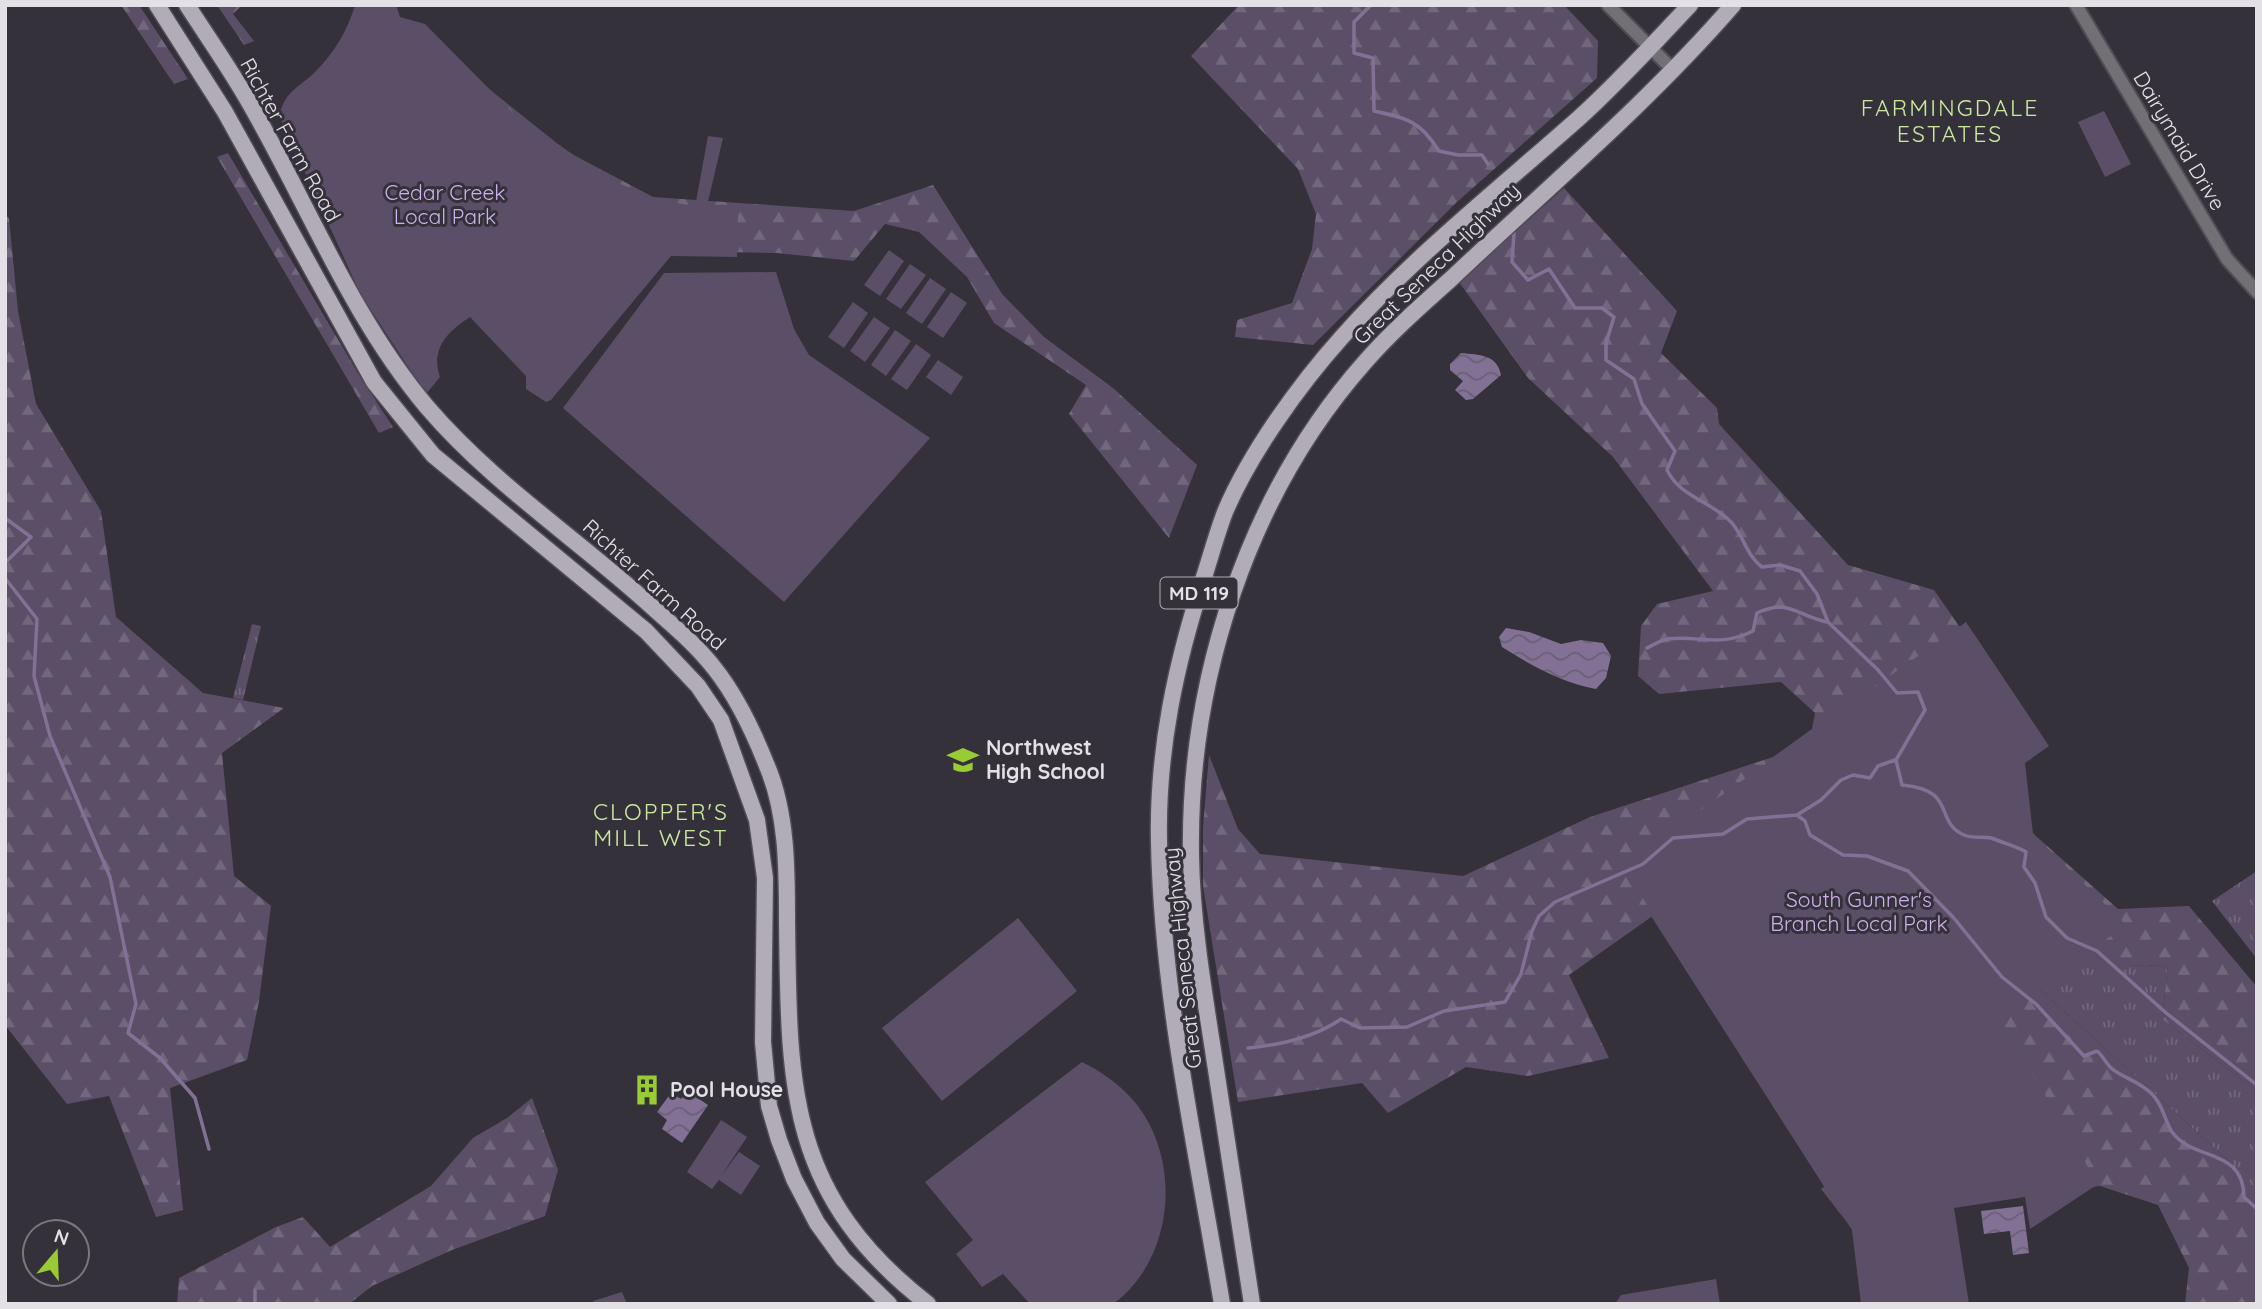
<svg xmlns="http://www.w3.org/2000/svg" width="2262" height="1309" viewBox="0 0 2262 1309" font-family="Quicksand,sans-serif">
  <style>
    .grass { fill: url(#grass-tufts) }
    .forest { fill: url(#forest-firs) }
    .park { fill: #5b4f67 }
    .water { fill: url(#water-waves) }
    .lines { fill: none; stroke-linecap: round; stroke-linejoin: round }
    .stream { stroke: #837195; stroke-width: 3.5 }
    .minor-casing { stroke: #514d56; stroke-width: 16 }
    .major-casing { stroke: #514d56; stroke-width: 19 }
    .minor { stroke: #727075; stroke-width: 12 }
    .major { stroke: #b1acb7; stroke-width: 16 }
    .labels { text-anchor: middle; stroke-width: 6; stroke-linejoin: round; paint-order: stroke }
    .shield { fill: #35313a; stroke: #afacb2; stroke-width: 2 }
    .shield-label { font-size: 19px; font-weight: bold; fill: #e3e0e6 }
    .street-label { font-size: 21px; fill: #e3e0e6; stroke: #35313a }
    .park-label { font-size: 21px; fill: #ceb1ec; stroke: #35313a }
    .poi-label { font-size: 21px; font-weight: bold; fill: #e3e0e6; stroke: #35313a; text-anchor: start }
    .neighbourhood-label { font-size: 23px; letter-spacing: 2px; fill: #cae8a0; stroke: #35313a }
  </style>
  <defs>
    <pattern id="grass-tufts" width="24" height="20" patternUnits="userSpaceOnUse" patternTransform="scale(1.75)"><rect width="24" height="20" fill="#5b4f67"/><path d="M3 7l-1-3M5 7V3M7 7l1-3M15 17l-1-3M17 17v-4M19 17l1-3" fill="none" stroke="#72687d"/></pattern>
    <pattern id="forest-firs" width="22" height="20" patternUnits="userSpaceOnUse" patternTransform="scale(1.75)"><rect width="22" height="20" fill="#5b4f67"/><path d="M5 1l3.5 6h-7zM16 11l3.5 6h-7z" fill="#72687d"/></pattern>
    <pattern id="water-waves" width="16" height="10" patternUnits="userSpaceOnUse" patternTransform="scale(1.75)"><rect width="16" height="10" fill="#837195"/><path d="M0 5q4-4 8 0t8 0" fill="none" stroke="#6a5f75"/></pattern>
  </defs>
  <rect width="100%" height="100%" fill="#35313a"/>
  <path class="grass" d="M 252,624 L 261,626 L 243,700 L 233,698 Z
    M 1949,856 L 2125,966 L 2168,965 L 2162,1019 L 2257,1091 L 2257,1213 L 2250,1209 L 2233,1165 L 1955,912 Z
    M 2257,871 L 2257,959 L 2212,901 Z"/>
  <path class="forest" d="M 121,5 L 139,5 L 188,79 L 174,84 Z
    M 217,5 L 242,5 L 233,14 L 254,41 L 244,45 Z
    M 1239,5 L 1564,5 L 1598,41 L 1597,78 L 1457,202 L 1313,345 L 1235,337 L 1237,320 L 1292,303 L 1312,249 L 1316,214 L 1298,169 L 1191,56 Z
    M 413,21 L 489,89 L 568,152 L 653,197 L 854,211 L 933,185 L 1002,294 L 1044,337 L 1113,388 L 1197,465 L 1169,538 L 1069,414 L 1086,385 L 994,323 L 967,277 L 919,232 L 885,224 L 854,261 L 777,253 L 669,251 L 548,172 Z
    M 228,153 L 359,375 L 393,427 L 379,433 L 217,157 Z
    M 1564,188 L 1677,311 L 1661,353 L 1717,408 L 1719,424 L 1848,565 L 1934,590 L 2027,724 L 1976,761 L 2027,828 L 2118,909 L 2189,906 L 2257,987 L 2257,1091 L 2162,1019 L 2168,965 L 2125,966 L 1990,906 L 1955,912 L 2233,1165 L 2250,1208 L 2257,1213 L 2257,1304 L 2185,1304 L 2189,1268 L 2158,1205 L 2100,1186 L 1888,1209 L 1857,1235 L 1821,1189 L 1921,1107 L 1654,915 L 1569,975 L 1609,1058 L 1528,1076 L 1466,1067 L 1388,1113 L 1362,1083 L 1238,1102 L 1203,886 L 1203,827 L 1209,755 L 1238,829 L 1260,854 L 1463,876 L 1590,817 L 1773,757 L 1812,729 L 1815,713 L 1781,682 L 1659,694 L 1638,676 L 1641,626 L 1657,604 L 1713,591 L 1613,457 L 1528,378 L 1459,282 Z
    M 5,215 L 9,218 L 18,311 L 36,404 L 101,511 L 116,617 L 203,693 L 284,708 L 222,753 L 234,876 L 271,906 L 259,1001 L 247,1060 L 170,1088 L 183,1210 L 156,1217 L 109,1096 L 67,1104 L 5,1025 Z
    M 532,1098 L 558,1170 L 545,1216 L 452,1250 L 372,1286 L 349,1304 L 177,1304 L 179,1278 L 276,1227 L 303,1217 L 330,1247 L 431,1186 L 473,1138 L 507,1118 Z"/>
  <path class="park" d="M 355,5 L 396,5 L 400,17 L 425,24 L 515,115 L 609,179 L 648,196 L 695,207 L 708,136 L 723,138 L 706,210 L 738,212 L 737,257 L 671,256 L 551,400 L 546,402 L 526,389 L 526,376 L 470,317 C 448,331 430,349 440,377 L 426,394 L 361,295 L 279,116 C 287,88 297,90 316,71 C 334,53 348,30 355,5 Z
    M 2104,111 L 2131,164 L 2105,177 L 2078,122 Z
    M 889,250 L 904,261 L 880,296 L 864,285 Z
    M 910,264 L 926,275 L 901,309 L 886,299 Z
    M 776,272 L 794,329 L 809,355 L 930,438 L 784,602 L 563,408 L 664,273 Z
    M 930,278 L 946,289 L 922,324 L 906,313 Z
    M 951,292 L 967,303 L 943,338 L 927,327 Z
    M 853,302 L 868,313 L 844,348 L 828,337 Z
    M 874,317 L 890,328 L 865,362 L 850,351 Z
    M 895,330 L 911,341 L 886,376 L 871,365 Z
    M 916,344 L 931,355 L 907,390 L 891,379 Z
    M 938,360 L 963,377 L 951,395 L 926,377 Z
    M 1966,622 L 2049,746 L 2025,763 L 2033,834 L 2126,925 L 1999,1017 L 2098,1184 L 2030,1229 L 2025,1197 L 1954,1208 L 1969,1304 L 1861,1304 L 1852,1230 L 1651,916 L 1653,914 L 1622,866 Z
    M 1018,918 L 1077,991 L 942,1101 L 882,1028 Z
    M 1082,1062 C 1102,1072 1118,1083 1133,1100 C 1183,1158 1175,1259 1113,1304 L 1030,1304 L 1003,1274 L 982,1287 L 956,1254 L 973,1240 L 925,1182 Z
    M 721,1120 L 747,1137 L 721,1176 L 739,1152 L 760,1166 L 741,1195 L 719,1180 L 712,1189 L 687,1172 Z
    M 1716,1279 L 1720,1304 L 1615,1304 L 1621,1295 Z
    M 622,1292 L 627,1304 L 594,1304 L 593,1301 Z"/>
  <path class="water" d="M 1461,353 C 1479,355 1497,354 1501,375 L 1473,399 L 1466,400 L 1455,390 L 1463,381 L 1450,370 L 1450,364 Z
    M 1506,628 L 1529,632 L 1561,644 L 1581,640 L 1603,643 L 1611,656 L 1606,678 L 1596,689 C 1563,683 1530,665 1502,647 L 1499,637 Z
    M 687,1091 L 708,1105 L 682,1143 L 662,1129 L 667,1120 L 657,1112 L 671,1093 L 681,1099 Z
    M 2023,1206 L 2029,1253 L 2013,1255 L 2010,1231 L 1984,1234 L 1981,1211 Z"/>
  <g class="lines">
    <path class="stream" d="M 1371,5 L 1354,22 L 1354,53 L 1373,58 L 1374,111 C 1407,118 1420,121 1439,151 L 1458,155 L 1482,155 L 1488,164
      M 1514,233 L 1512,262 L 1528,280 L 1549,269 L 1575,308 L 1602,308 L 1614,317 L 1606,343 L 1606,360 L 1634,379 L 1642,404 L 1675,451 L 1667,470 C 1680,497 1711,501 1731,522 C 1744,536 1746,555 1762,567 L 1780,565 L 1800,571 L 1817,594 L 1828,622 L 1878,670 L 1897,693 L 1918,692 L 1925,710 L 1896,760 L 1902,785 C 1958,790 1933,821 1964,835 C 1973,839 1983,836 1991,838 C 1997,840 2022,849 2026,852 L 2024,867 L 2035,883 L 2046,917 L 2067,938 L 2097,951 L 2165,1012 L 2257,1085
      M 5,518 L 31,537 L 5,563
      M 5,578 L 37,619 L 34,676 L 50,736 L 110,877 L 136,1004 L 128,1033 L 160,1058 L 195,1098 L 209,1149
      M 1647,648 C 1653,645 1661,640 1668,639 C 1699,635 1719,648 1753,631 L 1757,613 C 1789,598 1797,616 1827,622
      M 1797,815 L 1821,800 L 1841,780 L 1853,775 L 1870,778 L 1878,766 L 1895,760
      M 1248,1048 C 1280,1045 1314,1038 1341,1019 L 1360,1028 L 1407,1027 L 1444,1011 L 1505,1002 L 1521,974 L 1532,931 L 1539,916 L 1555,902 L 1643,864 L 1673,838 L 1723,834 L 1747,819 L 1797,815 L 1805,821 L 1810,835 L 1843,855 L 1867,856 L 1908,871 L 1953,917 L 2002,977 L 2036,1004 L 2084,1056 L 2097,1051 C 2103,1056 2106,1063 2111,1068 C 2121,1077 2139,1081 2152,1094 C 2164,1106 2164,1120 2172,1132 C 2194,1162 2243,1147 2244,1197 L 2257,1209
      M 255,1304 L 255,1290"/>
    <g class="minor-casing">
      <path id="minor" d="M 1608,5 L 1674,71
        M 2076,5 L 2227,259 L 2257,292"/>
    </g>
    <g class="major-casing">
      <path id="major" d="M 157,5 L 225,112 L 374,382 L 433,455 L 646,631 L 698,686 L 721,720 L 757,820 L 765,878 L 763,1042 L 769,1106 L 779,1140 L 794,1179 L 817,1223 L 843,1259 L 889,1304
        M 187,5 C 207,36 228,66 246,97 C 307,201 349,314 427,407 C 491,482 576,538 649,604 C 672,625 696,644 715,669 C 737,697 754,733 767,766 C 787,813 787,869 787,920 C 789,1084 786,1194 928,1304
        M 1222,1304 C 1197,1151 1162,997 1159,842 C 1157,750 1176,663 1204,577 C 1211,555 1217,533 1225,512 C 1250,453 1299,385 1342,337 C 1413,257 1499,189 1579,118 C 1618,83 1654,43 1690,5
        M 1252,1304 C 1239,1219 1226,1135 1213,1050 C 1203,986 1192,920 1191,856 C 1188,680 1248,494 1365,362 C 1392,331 1422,305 1452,278 C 1547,188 1647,104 1733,5"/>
    </g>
    <use href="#minor" class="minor"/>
    <use href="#major" class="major"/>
  </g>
  <defs>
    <g id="school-bare" transform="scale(2.415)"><path d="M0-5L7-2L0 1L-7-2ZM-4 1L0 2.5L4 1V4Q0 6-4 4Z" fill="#99cb36" stroke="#35313a" stroke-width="2.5" paint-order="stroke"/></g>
    <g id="building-bare" transform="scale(2.415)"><path d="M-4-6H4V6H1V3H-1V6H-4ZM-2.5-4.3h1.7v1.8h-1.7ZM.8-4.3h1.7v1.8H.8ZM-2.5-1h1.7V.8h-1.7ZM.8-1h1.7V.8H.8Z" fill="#99cb36" stroke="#35313a" stroke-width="2.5" paint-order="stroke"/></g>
  </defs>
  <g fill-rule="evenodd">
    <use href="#school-bare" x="963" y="760"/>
    <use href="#building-bare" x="647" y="1090"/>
  </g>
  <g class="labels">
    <rect class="shield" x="1160.5" y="577.5" width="77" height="31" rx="5"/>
    <g class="shield-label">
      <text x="1199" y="600">MD 119</text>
    </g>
    <g class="street-label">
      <text transform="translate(290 140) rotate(61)" y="7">Richter Farm Road</text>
      <text transform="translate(2179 141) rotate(59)" y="7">Dairymaid Drive</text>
      <text transform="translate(1437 264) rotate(-44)" y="7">Great Seneca Highway</text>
      <text transform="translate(654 585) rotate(42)" y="7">Richter Farm Road</text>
      <text transform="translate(1183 958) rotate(-96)" y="7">Great Seneca Highway</text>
    </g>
    <g class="park-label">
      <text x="445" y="200">Cedar Creek<tspan x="445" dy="24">Local Park</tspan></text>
      <text x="1859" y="907">South Gunner's<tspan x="1859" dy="24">Branch Local Park</tspan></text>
    </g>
    <g class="poi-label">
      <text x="986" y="755">Northwest<tspan x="986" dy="24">High School</tspan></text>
      <text x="670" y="1097">Pool House</text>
    </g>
    <g class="neighbourhood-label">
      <text x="1950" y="116">FARMINGDALE<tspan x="1950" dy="26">ESTATES</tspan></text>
      <text x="661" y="820">CLOPPER'S<tspan x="661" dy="26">MILL WEST</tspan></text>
    </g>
  </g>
  <rect width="2262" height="1309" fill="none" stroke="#e3e0e6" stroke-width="14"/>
  <g transform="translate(56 1253) rotate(19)"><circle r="33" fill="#35313a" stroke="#7b777f" stroke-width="2"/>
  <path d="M0-5L12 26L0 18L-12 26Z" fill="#99cb36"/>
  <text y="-10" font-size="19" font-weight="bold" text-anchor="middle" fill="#e3e0e6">N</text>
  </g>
</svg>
